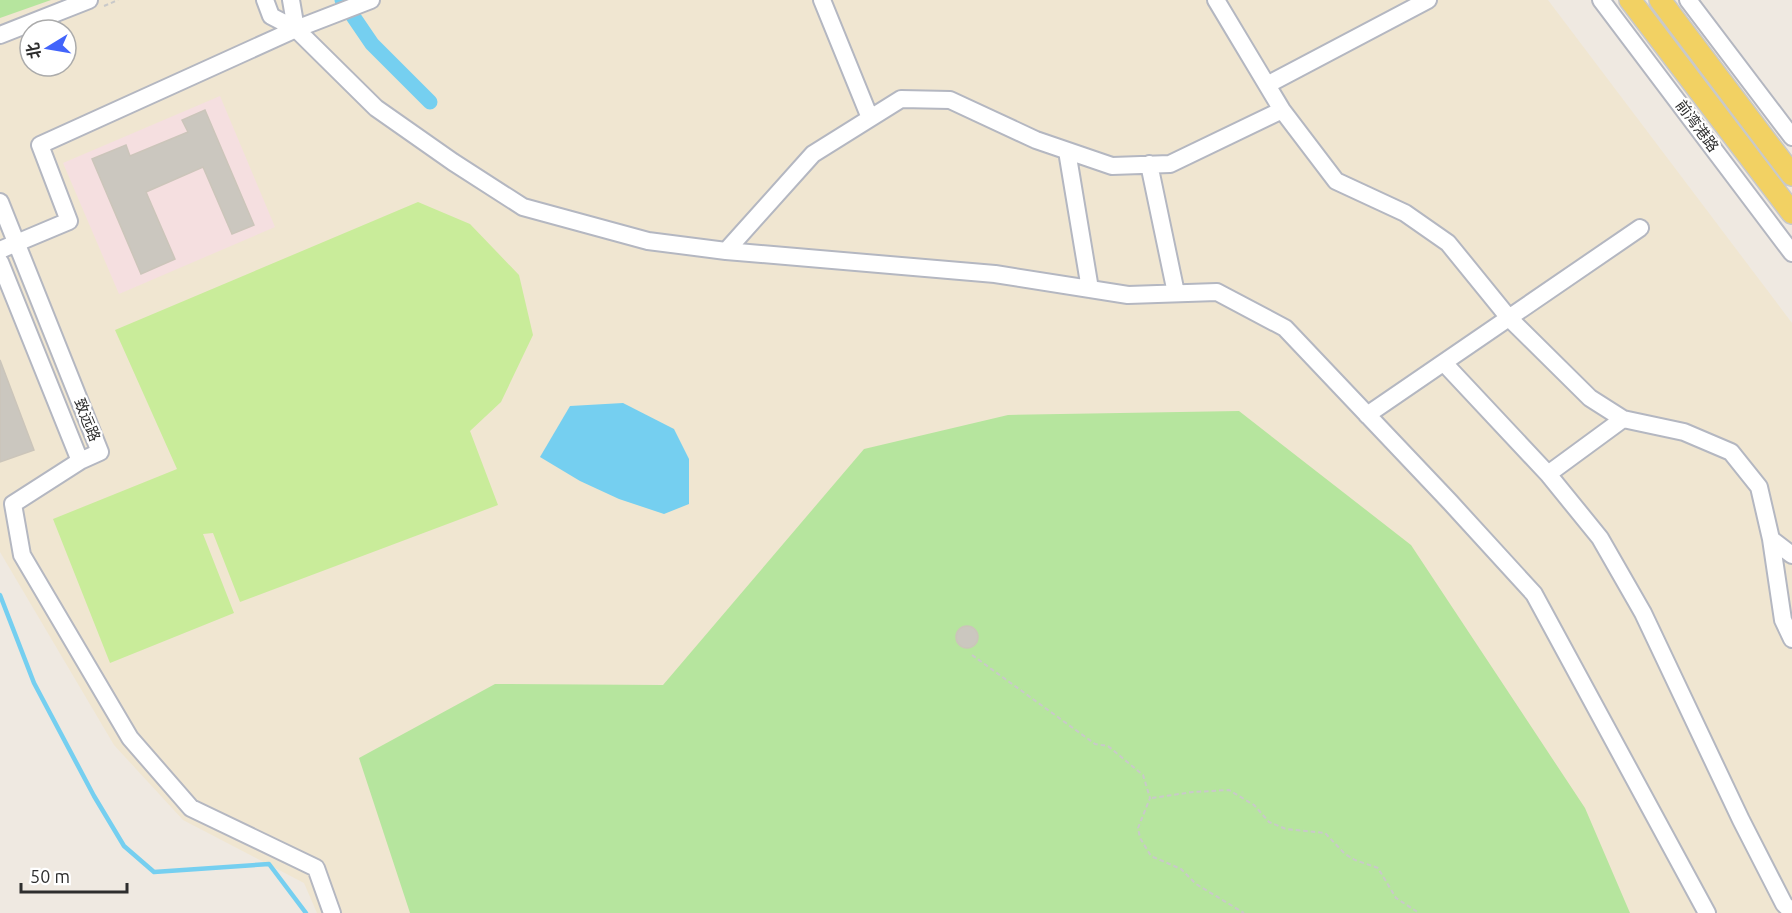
<svg xmlns="http://www.w3.org/2000/svg" width="1792" height="913" viewBox="0 0 1792 913" font-family="Ubuntu,'Noto Sans SC',sans-serif">
  <style>
    .education { fill: #f0e6d1; fill-rule: evenodd }
    .medical { fill: #f5dfe0 }
    .green { fill: #b6e59e }
    .pitch { fill: #c9ec9a }
    .water { fill: #75cff0 }
    .lines { fill: none; stroke-linecap: round; stroke-linejoin: round }
    .stream { stroke: #75cff0; stroke-width: 4.5 }
    .canal { stroke: #75cff0; stroke-width: 15 }
    .building { fill: #cbc7bf; stroke: #cbc5ba; stroke-width: 1.5 }
    .minor-casing { stroke: #b4b7c1; stroke-width: 20 }
    .major-casing { stroke: #c9c9c9; stroke-width: 24 }
    .path { stroke: #c9c9c9; stroke-width: 2; stroke-dasharray: 4.5 3; stroke-linecap: butt }
    .minor { stroke: #fff; stroke-width: 16 }
    .major { stroke: #f2d163; stroke-width: 21 }
    .labels { text-anchor: middle; stroke-width: 4.5; stroke-linejoin: round; paint-order: stroke }
    .street-label { font-size: 15px; fill: #2e2e2e; stroke: #fff }
  </style>
  <rect width="100%" height="100%" fill="#efe9e1"/>
  <path class="education" d="M 0,0 L 1548,0 L 1792,323 L 1792,913 L 317,913 L 304,883 L 183,820 L 114,745 L 0,552 ZM 30,30 L 66,30 L 66,66 L 30,66 Z"/>
  <path class="medical" d="M 220,96 L 275,227 L 119,294 L 63,163 Z"/>
  <path class="green" d="M 0,0 L 51,0 L 0,18 Z
    M 1239,411 L 1411,545 L 1585,808 L 1630,913 L 410,913 L 359,758 L 495,684 L 663,685 L 864,449 L 1008,415 Z"/>
  <path class="pitch" d="M 418,202 L 470,224 L 519,275 L 533,335 L 501,402 L 470,431 L 498,505 L 240,602 L 213,533 L 203,534 L 234,613 L 110,663 L 53,519 L 177,469 L 115,330 Z"/>
  <path class="water" d="M 623,403 L 674,429 L 689,459 L 689,504 L 664,514 L 619,499 L 580,481 L 540,457 L 570,406 Z"/>
  <g class="lines">
    <path class="stream" d="M 0,595 L 34,683 L 94,796 L 124,846 L 154,872 L 269,864 L 306,913"/>
    <path class="canal" d="M 342,0 L 372,44 L 430,102"/>
  </g>
  <path class="building" d="M 205,110 L 254,225 L 232,234 L 203,167 L 146,192 L 175,259 L 141,274 L 92,159 L 126,145 L 130,156 L 188,132 L 182,120 Z
    M 0,360 L 34,450 L 0,462 Z
    M956 637a11 11 0 1 1 22 0a11 11 0 1 1-22 0Z"/>
  <g class="lines">
    <g class="minor-casing">
      <path id="minor" d="M 265,0 L 271,16 L 296,29 L 376,108 L 453,162 L 523,207 L 648,241 L 726,251 L 995,274 L 1128,295 L 1217,292 L 1285,328 L 1450,502 L 1534,594 L 1707,913
        M 291,0 L 296,29
        M 822,0 L 870,118
        M 1216,0 L 1282,110 L 1336,181 L 1405,213 L 1448,243 L 1509,318 L 1590,398 L 1623,419 L 1684,432 L 1731,452 L 1759,487 L 1771,539 L 1783,620 L 1792,639
        M 1601,0 L 1792,253
        M 1688,0 L 1792,137
        M 0,35 L 89,0
        M 1267,85 L 1428,0
        M 1067,151 L 1090,289
        M 1149,164 L 1176,293
        M 0,202 L 100,452 L 80,461 L 13,504 L 22,555 L 130,738 L 191,808 L 316,868 L 332,913
        M 0,250 L 69,221 L 40,145 L 296,29 L 371,0
        M 726,251 L 813,154 L 901,99 L 950,100 L 1036,140 L 1112,166 L 1170,164 L 1282,110
        M 0,262 L 80,461
        M 1444,363 L 1548,474 L 1600,538 L 1643,613 L 1741,820 L 1784,904 L 1792,912
        M 1367,415 L 1640,228
        M 1548,474 L 1623,419
        M 1771,539 L 1792,555"/>
    </g>
    <g class="major-casing">
      <path id="major" d="M 1630,0 L 1792,213
        M 1660,0 L 1792,175"/>
    </g>
    <path class="path" d="M 104,6 L 118,0
      M 972,655 L 1095,744 L 1108,746 L 1143,775 L 1150,798 L 1138,828 L 1140,838 L 1151,856 L 1181,869 L 1196,884 L 1244,913
      M 1152,798 L 1193,792 L 1229,790 L 1254,805 L 1269,822 L 1286,829 L 1325,833 L 1345,854 L 1355,860 L 1378,868 L 1396,898 L 1419,913"/>
    <use href="#minor" class="minor"/>
    <use href="#major" class="major"/>
  </g>
  <g class="labels">
    <g class="street-label">
      <text transform="translate(1697 126) rotate(53)" y="5">前湾港路</text>
      <text transform="translate(87 420) rotate(68)" y="5">致远路</text>
    </g>
  </g>
  <g transform="translate(48 48) rotate(259)"><circle r="28" fill="#ffffff" stroke="#ababab" stroke-width="1.5"/>
  <path d="M0-4.5L10 22L0 15L-10 22Z" fill="#4264fb"/>
  <text y="-9" font-size="16" font-weight="bold" text-anchor="middle" fill="#2e2e2e">北</text>
  </g>
  <path d="M21 883v9h106v-9" fill="none" stroke="#2e2e2e" stroke-width="3"/>
  <text x="30" y="883" font-size="18" fill="#2e2e2e" stroke="#ffffff" stroke-width="4.5" paint-order="stroke">50 m</text>
</svg>
